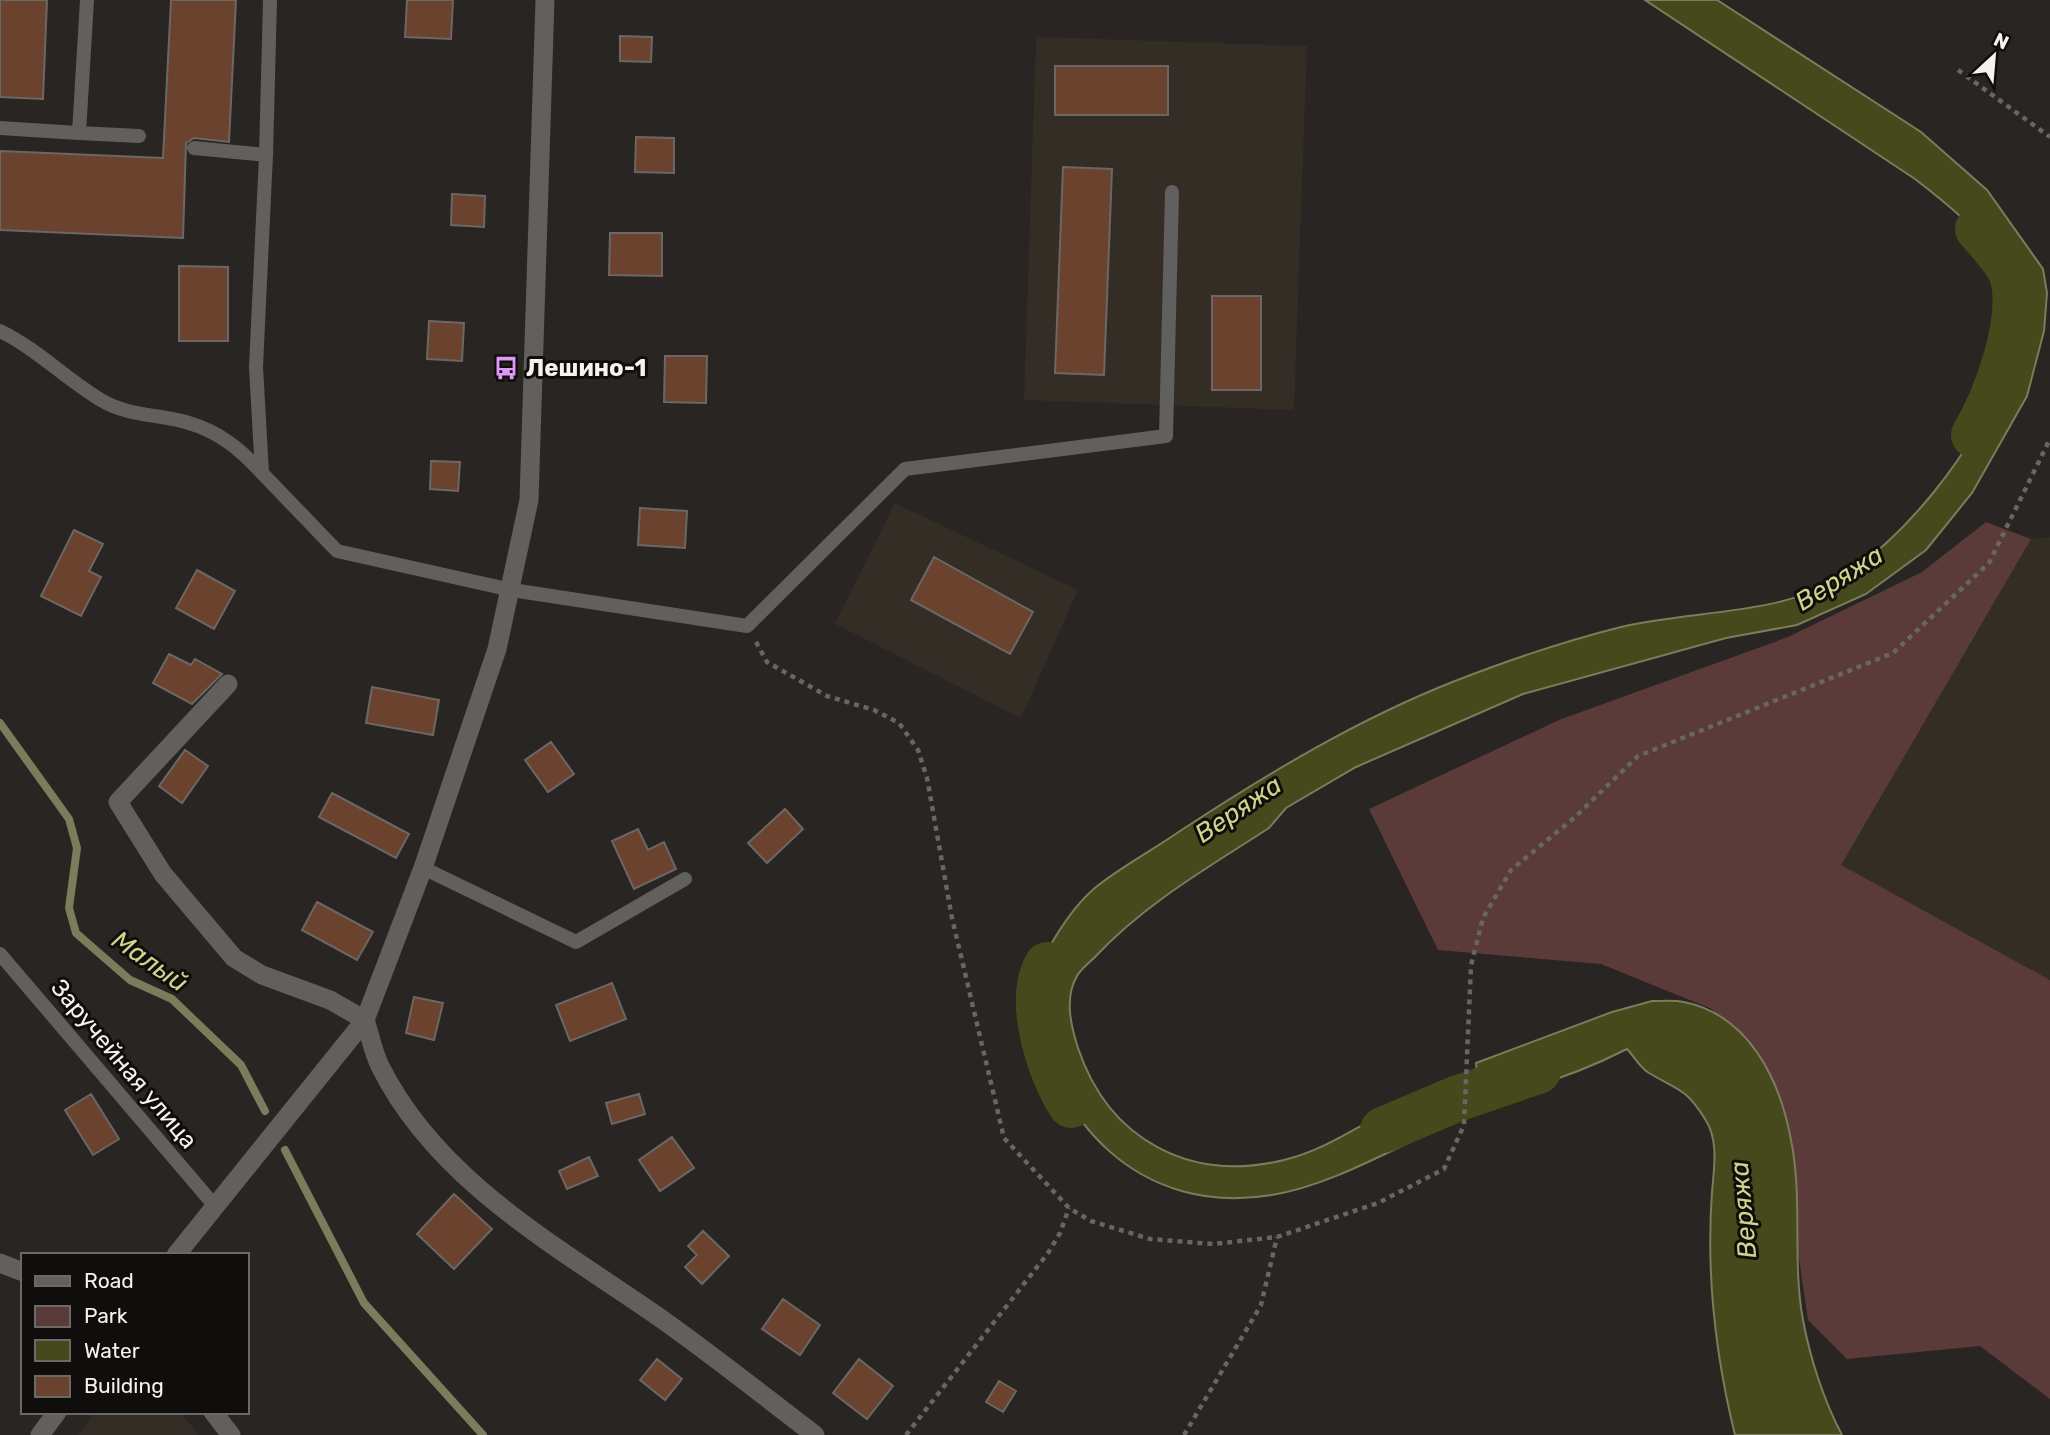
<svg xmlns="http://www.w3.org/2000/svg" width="2050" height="1435" viewBox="0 0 2050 1435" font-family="Rubik,sans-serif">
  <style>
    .built { fill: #342d26 }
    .green { fill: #5b3b39 }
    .water { fill: #46491b; stroke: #7a7c5b; stroke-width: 2 }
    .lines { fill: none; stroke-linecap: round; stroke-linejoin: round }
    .stream { stroke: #7a7c5b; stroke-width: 8 }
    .river { stroke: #46491b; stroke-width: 46 }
    .building { fill: #6b422e; stroke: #6b6765; stroke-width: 2 }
    .path { stroke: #686663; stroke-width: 4.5; stroke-dasharray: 5 5; stroke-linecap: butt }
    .service { stroke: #61605e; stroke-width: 14 }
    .minor { stroke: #61605e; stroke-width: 19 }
    .labels { text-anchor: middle; stroke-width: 6; stroke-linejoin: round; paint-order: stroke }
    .poi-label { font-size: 24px; font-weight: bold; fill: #f5f3f1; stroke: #0f0e0d; text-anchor: start }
    .street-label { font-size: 24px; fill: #f5f3f1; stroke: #0f0e0d }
    .water-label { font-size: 26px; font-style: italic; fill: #ced48a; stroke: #0f0e0d }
  </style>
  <rect width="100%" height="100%" fill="#282522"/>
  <path class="built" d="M 1036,37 L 1307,46 L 1294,410 L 1024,400 Z
    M 895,503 L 1078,590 L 1021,718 L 835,624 Z
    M 2050,537 L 2050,980 L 1840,865 L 2031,539 Z
    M 95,1412 L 180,1412 L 199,1435 L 78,1435 Z"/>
  <path class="green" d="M 1986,522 L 2031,539 L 1841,865 L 2050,980 L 2050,1399 L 1980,1346 L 1847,1359 L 1808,1320 L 1775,1095 L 1712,1009 L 1601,964 L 1438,950 L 1369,809 L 1559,720 L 1788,637 L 1922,572 Z"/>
  <path class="water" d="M 1645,0 L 1717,0 L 1921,132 L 1987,190 L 2043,269 L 2047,293 L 2044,331 L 2027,396 L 1972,493 L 1926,550 L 1866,594 L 1797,625 L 1726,638 L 1523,694 L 1356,767 L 1286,808 L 1269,828 C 1209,867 1144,904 1095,957 C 1089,963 1081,969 1077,976 C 1064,998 1071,1026 1078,1048 C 1109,1140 1190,1183 1284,1160 C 1317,1152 1346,1134 1375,1118 C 1395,1107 1418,1099 1439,1091 L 1442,1127 C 1388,1151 1331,1185 1272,1195 C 1141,1217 1048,1122 1035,997 C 1031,965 1072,907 1096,887 C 1122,866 1153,850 1180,831 C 1267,774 1358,719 1455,681 C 1509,660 1565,641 1621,627 C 1691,610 1773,616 1837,580 C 1901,544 1979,446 2002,376 C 2011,347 2014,314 2015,285 C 1992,240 1954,209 1915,179 Z
    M 1652,1001 C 1662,1001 1674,1000 1684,1002 C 1749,1015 1780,1080 1791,1140 C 1803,1198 1792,1261 1803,1320 C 1810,1358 1824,1401 1842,1435 L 1735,1435 C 1715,1354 1706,1275 1712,1192 C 1714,1168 1719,1140 1705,1119 C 1685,1087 1677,1090 1649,1073 C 1640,1068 1634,1056 1627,1049 C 1580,1073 1532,1089 1480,1101 L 1476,1063 L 1612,1012 Z"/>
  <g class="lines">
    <path class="stream" d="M 0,723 L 69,819 L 77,848 L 69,908 L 76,933 L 130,980 L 172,999 L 241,1065 L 265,1111
      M 285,1150 L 364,1303 L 483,1435"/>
    <path class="river" d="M 1974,435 C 1996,398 2024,322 2013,278 C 2009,262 1989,242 1978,229
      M 1047,965 C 1026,1000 1050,1074 1071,1105
      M 1383,1130 L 1456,1099 L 1538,1071"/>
  </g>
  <path class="building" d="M 0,0 L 47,0 L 43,99 L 0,97 Z
    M 171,0 L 236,0 L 229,142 L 194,138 L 186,143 L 183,238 L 0,230 L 0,151 L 163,158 Z
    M 407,0 L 453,0 L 451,39 L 405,37 Z
    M 620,36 L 652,37 L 651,62 L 620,61 Z
    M 1055,66 L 1168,66 L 1168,115 L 1055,115 Z
    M 636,137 L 674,138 L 674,173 L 635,172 Z
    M 1063,167 L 1112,169 L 1104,375 L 1055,373 Z
    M 452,194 L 485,196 L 484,227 L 451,225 Z
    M 610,233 L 662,233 L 662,276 L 609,275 Z
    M 179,266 L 228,267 L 228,341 L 179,341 Z
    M 1212,296 L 1261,296 L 1261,390 L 1212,390 Z
    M 429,321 L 464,323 L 462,361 L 427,359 Z
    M 665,356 L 707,356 L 706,403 L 664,402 Z
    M 431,461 L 460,462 L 458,491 L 430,489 Z
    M 640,508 L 687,511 L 685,548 L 638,545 Z
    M 74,530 L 103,544 L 89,571 L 101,577 L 81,616 L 41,596 Z
    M 934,557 L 1033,612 L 1010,654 L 911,600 Z
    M 197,570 L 235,591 L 214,629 L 176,608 Z
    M 169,654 L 191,665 L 195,659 L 222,674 L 192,704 L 153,683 Z
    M 372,687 L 439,700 L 433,735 L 366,723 Z
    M 551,742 L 574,774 L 548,792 L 525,760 Z
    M 185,750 L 208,766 L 182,803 L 159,786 Z
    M 332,793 L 409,834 L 396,858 L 319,817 Z
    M 785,809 L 803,829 L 767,863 L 748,843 Z
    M 638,829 L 648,850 L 664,842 L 676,869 L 634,889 L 612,841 Z
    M 317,902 L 373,932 L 357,960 L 302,930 Z
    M 612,983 L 626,1019 L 570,1041 L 556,1005 Z
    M 414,997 L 443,1003 L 434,1040 L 406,1033 Z
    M 91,1094 L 119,1139 L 93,1155 L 65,1110 Z
    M 639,1094 L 645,1114 L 612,1124 L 606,1103 Z
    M 672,1137 L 694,1168 L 660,1191 L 639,1160 Z
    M 589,1157 L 598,1176 L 567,1189 L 559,1171 Z
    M 454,1194 L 492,1229 L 454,1269 L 417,1234 Z
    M 703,1231 L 729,1256 L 702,1284 L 685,1267 L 697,1255 L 688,1246 Z
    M 783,1299 L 820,1325 L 800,1355 L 762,1329 Z
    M 657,1359 L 682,1379 L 665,1400 L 640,1380 Z
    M 859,1359 L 893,1386 L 867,1419 L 833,1393 Z
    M 999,1381 L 1016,1391 L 1003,1412 L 986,1402 Z"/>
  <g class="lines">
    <path class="path" d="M 1958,70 L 2050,137
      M 756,642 L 767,662 L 827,696 L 874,710 L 899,723 L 918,750 L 927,778 L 952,918 L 1004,1138 L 1069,1208 L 1091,1221 L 1150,1239 L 1213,1244 L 1277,1237 L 1378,1203 L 1444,1169 L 1464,1125 L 1471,965 L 1483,918 L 1511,870 L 1574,818 L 1638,756 L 1893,653 L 1989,563 L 2050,439
      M 906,1435 L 1048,1253 L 1060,1233 L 1069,1208
      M 1184,1435 L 1261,1305 L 1277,1237"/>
    <path class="service" d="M 0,128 L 79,133 L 87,0
      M 79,133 L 139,136
      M 194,148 L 266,155 L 256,367 L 262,473 L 337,551 L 512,590 L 747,626 L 905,469 L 1166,436 L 1172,192
      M 266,155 L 270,0
      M 0,331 C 37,349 66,379 101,400 C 129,417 161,414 189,423 C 220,432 241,450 262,473
      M 423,868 L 576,942 L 685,879
      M 0,954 L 214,1205"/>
    <path class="minor" d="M 228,684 L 118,802 L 163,874 L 234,958 L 262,975 L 330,1000 L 365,1020 C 370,1035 373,1052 380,1066 C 436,1179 553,1244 653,1313 C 709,1352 761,1394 815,1435
      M 176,1255 L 365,1020 L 423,868 L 497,649 L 529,500 L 545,0
      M 0,1263 L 23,1272
      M 213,1412 L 231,1435
      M 40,1435 L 57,1412"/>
  </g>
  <defs>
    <g id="bus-bare" transform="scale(1.89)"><path d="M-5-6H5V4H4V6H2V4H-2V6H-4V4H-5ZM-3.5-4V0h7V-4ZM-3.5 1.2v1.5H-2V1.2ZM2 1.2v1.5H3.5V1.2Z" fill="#dd99f3" stroke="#0f0e0d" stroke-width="2.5" paint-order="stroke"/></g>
  </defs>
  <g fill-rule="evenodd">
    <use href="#bus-bare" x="506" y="368"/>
  </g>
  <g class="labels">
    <g class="poi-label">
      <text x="526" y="376">Лешино-1</text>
    </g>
    <g class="street-label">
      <text transform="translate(124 1064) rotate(50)" y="8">Заручейная улица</text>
    </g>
    <g class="water-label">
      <text transform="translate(1839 578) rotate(-32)" y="9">Веряжа</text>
      <text transform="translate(1238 809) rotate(-34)" y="9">Веряжа</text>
      <text transform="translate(150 961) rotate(35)" y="9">Малый</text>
      <text transform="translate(1743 1210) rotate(-95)" y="9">Веряжа</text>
    </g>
  </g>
  <rect x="21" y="1253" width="228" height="161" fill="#0f0e0d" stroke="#6b6a68" stroke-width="2"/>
  <rect x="35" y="1276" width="35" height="10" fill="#61605e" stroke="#6b6a68" stroke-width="2"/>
  <text x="84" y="1288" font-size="21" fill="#f5f3f1">Road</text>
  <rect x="35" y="1306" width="35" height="21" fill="#5b3b39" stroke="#6b6a68" stroke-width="2"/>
  <text x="84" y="1323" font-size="21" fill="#f5f3f1">Park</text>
  <rect x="35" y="1340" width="35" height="21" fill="#46491b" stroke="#6b6a68" stroke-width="2"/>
  <text x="84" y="1358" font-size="21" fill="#f5f3f1">Water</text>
  <rect x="35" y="1376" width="35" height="21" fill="#6b422e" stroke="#6b6a68" stroke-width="2"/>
  <text x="84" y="1393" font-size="21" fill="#f5f3f1">Building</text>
  <g transform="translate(1994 56) rotate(26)" stroke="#0f0e0d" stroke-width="5" paint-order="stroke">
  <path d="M0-5L12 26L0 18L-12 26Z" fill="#f5f3f1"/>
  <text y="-10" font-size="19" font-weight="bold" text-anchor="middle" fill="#f5f3f1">N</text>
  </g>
</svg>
